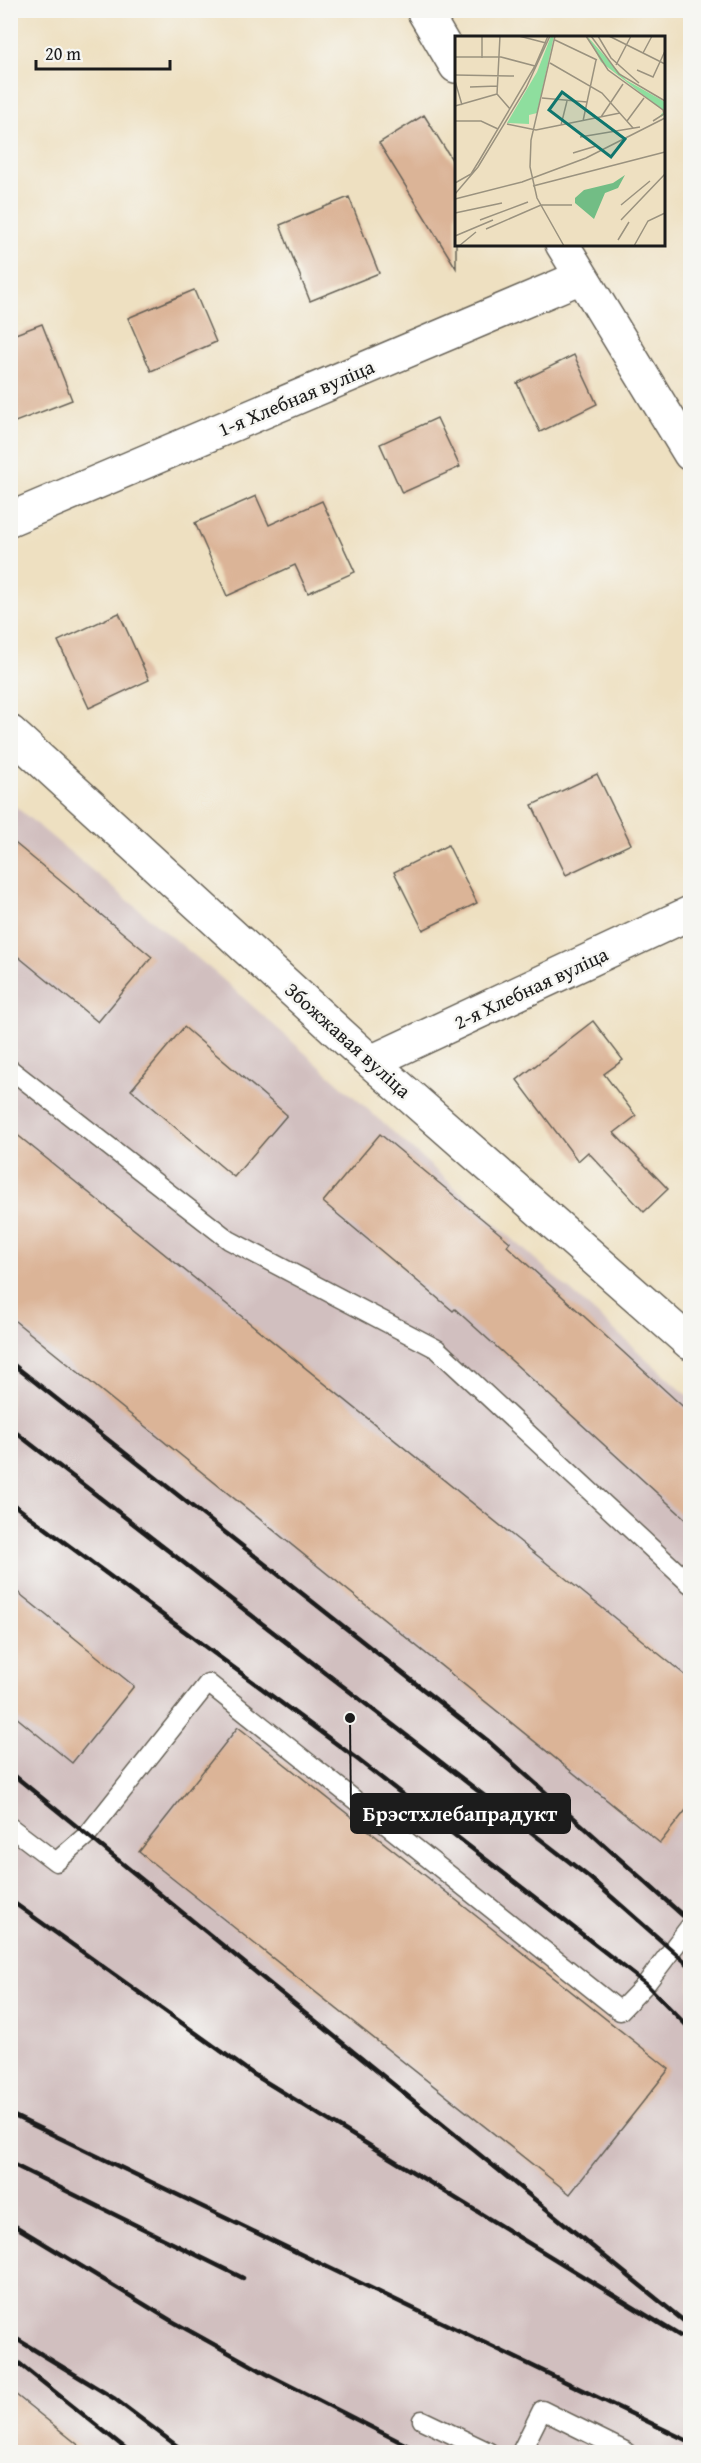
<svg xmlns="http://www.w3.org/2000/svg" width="701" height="2463" viewBox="0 0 701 2463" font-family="'Gentium Book Plus',serif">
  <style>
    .industrial { fill: #d1bfbf }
    .building { fill: #dbb497 }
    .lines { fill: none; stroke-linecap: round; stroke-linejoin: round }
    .service-casing { stroke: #666156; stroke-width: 21 }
    .minor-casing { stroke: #666156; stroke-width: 36 }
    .service { stroke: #fff; stroke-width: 18 }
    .minor { stroke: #fff; stroke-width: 33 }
    .rail { stroke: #1c1c1c; stroke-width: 4.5 }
    .labels { text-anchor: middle; stroke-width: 5; stroke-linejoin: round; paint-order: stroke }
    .street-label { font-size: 20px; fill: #1c1c1c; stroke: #f6f6f2 }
    .inset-road { fill: none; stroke: #9a927f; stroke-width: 1.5 }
    .view { fill: #0f766e; fill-opacity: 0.15; stroke: #0f766e; stroke-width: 3 }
    .inset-edge { fill: none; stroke: #1c1c1c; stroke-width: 3 }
    .leader { fill: none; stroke: #1c1c1c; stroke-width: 2 }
    .callout-dot { fill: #1c1c1c; stroke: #f6f6f2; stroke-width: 2 }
    .callout { fill: #1c1c1c; stroke: #1c1c1c; stroke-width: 2 }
    .callout-label { font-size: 21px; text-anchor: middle; font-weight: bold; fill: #fff }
  </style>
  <rect width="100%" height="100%" fill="#f6f6f2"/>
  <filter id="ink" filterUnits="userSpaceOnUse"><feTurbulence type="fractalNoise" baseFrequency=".0167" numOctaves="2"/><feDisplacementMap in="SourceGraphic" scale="12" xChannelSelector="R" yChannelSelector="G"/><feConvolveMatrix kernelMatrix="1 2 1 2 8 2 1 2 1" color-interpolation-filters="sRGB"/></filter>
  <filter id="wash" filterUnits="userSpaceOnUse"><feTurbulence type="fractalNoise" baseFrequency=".008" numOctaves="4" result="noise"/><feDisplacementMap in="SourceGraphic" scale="24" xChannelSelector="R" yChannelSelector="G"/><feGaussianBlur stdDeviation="1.35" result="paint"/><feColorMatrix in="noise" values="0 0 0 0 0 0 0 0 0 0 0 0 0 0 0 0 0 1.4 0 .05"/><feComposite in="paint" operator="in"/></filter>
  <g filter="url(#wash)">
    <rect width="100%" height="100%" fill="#eee0c1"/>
    <path class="industrial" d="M 10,802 L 219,976 L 690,1398 L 690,2452 L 11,2452 Z"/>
    <g id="blocks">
      <path class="building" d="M 424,115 L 456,166 L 456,268 L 379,143 Z
        M 349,197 L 379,273 L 310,301 L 280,225 Z
        M 194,290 L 216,342 L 151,371 L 128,318 Z
        M 42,324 L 72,400 L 10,424 L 10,336 Z
        M 574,355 L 597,404 L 540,432 L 517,383 Z
        M 437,418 L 460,467 L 402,493 L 380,444 Z
        M 256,496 L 269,525 L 322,501 L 355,572 L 308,593 L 295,565 L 227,596 L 195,523 Z
        M 119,613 L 149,680 L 89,708 L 58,641 Z
        M 597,774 L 631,844 L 566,875 L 532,805 Z
        M 10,839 L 152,957 L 98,1022 L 10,950 Z
        M 448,845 L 477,903 L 423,930 L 394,872 Z
        M 593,1021 L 623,1060 L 604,1074 L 636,1116 L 614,1133 L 668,1189 L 644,1212 L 588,1152 L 578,1161 L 517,1080 Z
        M 184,1027 L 287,1115 L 234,1177 L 131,1090 Z
        M 10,1129 L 690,1679 L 690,1805 L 660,1843 L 10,1317 Z
        M 380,1134 L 510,1242 L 507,1246 L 690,1413 L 690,1523 L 455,1309 L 453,1311 L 323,1202 Z
        M 10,1586 L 134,1686 L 72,1763 L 10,1712 Z
        M 238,1727 L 669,2069 L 570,2194 L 139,1852 Z
        M 10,2390 L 87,2452 L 10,2452 Z"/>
    </g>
  </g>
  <g filter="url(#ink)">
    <use href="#blocks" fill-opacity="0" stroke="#666156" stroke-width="1.5"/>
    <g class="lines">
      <g class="service-casing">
        <path id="service" d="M 10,1069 L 229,1240 L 437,1349 L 690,1584
          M 10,1827 L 56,1862 L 88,1834 L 208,1683 L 620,2011 L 646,1984 L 690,1926
          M 422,2420 L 489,2452
          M 521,2452 L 542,2410 L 627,2452"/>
      </g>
      <g class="minor-casing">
        <path id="minor" d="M 423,10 L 456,66
          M 562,244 L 690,454
          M 10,519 L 581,277
          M 10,732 L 371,1062 L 690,1343
          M 371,1062 L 690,913"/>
      </g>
      <use href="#service" class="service"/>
      <use href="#minor" class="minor"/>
      <path class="rail" d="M 10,1362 L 487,1740 L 690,1922
        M 10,1428 L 589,1877 L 690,1966
        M 10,1502 L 357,1759 L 646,1984 L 690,2029
        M 10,1772 L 690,2326
        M 10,1900 L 253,2074 L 690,2342
        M 10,2114 L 690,2442
        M 10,2163 L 243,2278
        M 10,2223 L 170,2320 L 267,2374 L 420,2452
        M 10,2335 L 115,2399 L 185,2452
        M 10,2356 L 130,2452"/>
    </g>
  </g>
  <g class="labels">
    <g class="street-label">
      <text transform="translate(296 398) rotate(-23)" y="7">1-я Хлебная вуліца</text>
      <text transform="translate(531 988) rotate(-25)" y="7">2-я Хлебная вуліца</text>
      <text transform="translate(348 1040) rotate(42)" y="7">Збожжавая вуліца</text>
    </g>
  </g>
  <g transform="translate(455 36)">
    <rect width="210" height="210" fill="#eee0c1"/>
    <path d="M 96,0 L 99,0 L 82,77 L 74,79 L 74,88 L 52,87 L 82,36 ZM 132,0 L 171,44 L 210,66 L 210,79 L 203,82 L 209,75 L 146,26 Z" fill="#8ede9e"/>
    <path d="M 170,139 L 163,152 L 150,157 L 139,183 L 120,167 L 120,162 L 129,154 L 158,147 Z" fill="#72bd85"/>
    <path class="inset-road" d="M 45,0 L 42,58 L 55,73M 64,0 L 91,7M 100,0 L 76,104 L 75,131 L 82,162 L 109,210M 131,0 L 153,34 L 208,74 L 209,78 L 198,85M 136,0 L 164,38 L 210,65M 143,0 L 156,22 L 184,47M 154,0 L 210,28M 100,4 L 142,24M 188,17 L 197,0M 0,21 L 46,21 L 80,30M 27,22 L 27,0M 95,27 L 147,57 L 178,92M 161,29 L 176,0M 182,34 L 198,41 L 210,15M 0,39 L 59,40M 0,45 L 7,69M 15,51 L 43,50M 87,62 L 132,66M 0,70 L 42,58M 146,81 L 168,48M 0,85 L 26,85 L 43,93M 128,85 L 141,24M 172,85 L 189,62M 52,88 L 81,94 L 165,77M 106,89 L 112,65M 125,101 L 185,91M 118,117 L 141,110M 0,147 L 16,138 L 24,125 L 80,30 L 93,0M 78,150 L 210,116M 0,158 L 23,131 L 71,52 L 95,0M 0,163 L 67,146 L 131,122 L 210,82M 166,169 L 195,145M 0,177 L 47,167M 25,184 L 73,166M 166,184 L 210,138M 31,193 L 86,169 L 117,169M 0,200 L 38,184M 163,204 L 174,186M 4,210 L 21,196M 179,210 L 193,185 L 210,177"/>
    <path class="view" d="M 107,56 L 170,103 L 156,121 L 94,74 Z"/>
    <rect width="210" height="210" class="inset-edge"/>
  </g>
  <path class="leader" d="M350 1718L351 1814"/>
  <circle class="callout-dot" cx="350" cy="1718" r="6"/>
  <rect class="callout" x="351" y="1794" width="219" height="39" rx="6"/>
  <g class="callout-label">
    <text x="460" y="1821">Брэстхлебапрадукт</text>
  </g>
  <rect width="701" height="2463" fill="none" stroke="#f6f6f2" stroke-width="36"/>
  <path d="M36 60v9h134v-9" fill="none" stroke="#1c1c1c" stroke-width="3"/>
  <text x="45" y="60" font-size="18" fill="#1c1c1c" stroke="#f6f6f2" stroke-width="4.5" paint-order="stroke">20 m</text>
</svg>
